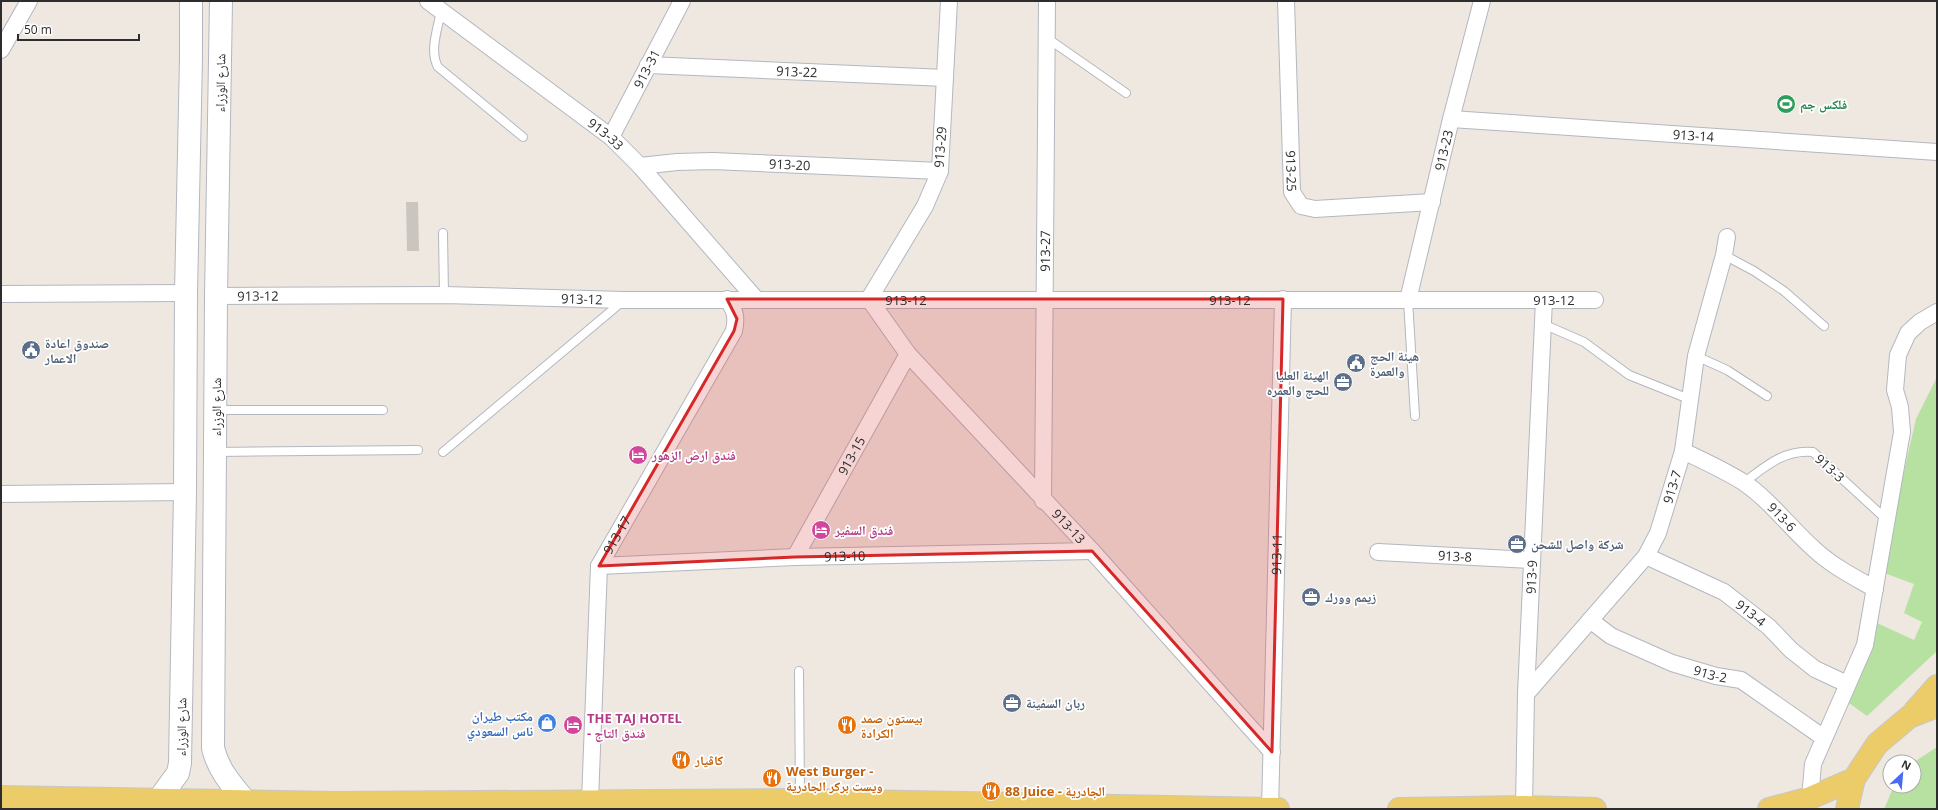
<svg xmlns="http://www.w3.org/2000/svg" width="1938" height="810" viewBox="0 0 1938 810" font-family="'Open Sans','Noto Naskh Arabic',sans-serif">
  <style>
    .green { fill: #b7e1a0 }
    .building { fill: #cac6bf }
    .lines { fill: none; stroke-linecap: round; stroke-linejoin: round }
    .lane-casing { stroke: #b4b7c0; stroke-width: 10 }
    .street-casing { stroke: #b4b7c0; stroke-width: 18 }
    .secondary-casing { stroke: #b4b7c0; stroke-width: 24 }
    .primary-casing { stroke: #c8c8c8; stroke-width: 24 }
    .lane { stroke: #fff; stroke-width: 8 }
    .street { stroke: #fff; stroke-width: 16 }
    .secondary { stroke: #fff; stroke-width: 22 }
    .primary { stroke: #ebcc69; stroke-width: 22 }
    .marked { fill: #d62828; fill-opacity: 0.2; stroke: #d62828; stroke-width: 3; stroke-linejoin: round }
    .labels { text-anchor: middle; stroke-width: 3.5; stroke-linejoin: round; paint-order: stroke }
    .street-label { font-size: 13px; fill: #2d2d2d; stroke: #fff }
    .leisure-label { font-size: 13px; font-weight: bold; fill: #27864d; stroke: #fff; text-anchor: start }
    .service-label { font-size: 13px; font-weight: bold; fill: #4e5e75; stroke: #fff; text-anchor: start }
    .hotel-label { font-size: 13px; font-weight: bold; fill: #b23c85; stroke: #fff; text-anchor: start }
    .shop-label { font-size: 13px; font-weight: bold; fill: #366cbe; stroke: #fff; text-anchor: end }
    .food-label { font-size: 13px; font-weight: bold; fill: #c56008; stroke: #fff; text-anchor: start }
  </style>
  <rect width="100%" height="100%" fill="#eee8e1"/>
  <path class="green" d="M 1937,377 L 1937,651 L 1867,716 L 1849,703 L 1877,623 L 1914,640 L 1922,622 L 1904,613 L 1914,584 L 1884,573 L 1891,528 L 1916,419 Z
    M 1937,747 L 1937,809 L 1884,809 L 1894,786 L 1914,786 L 1914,762 Z"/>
  <path class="building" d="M 406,202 L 418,202 L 419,251 L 407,251 Z"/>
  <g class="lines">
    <g class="lane-casing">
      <path id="lane" d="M 441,11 C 438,28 429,51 438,67 L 523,137
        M 1047,38 L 1126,93
        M 443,233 L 444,295
        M 1724,255 L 1754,271 L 1784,291 L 1824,326
        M 1408,300 L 1415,416
        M 1543,324 L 1584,342 L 1629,375 L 1689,399
        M 1696,356 L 1727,370 L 1767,396
        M 217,410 L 383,410
        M 216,452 L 418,450
        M 443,452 L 623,301
        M 1743,483 C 1765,467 1784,449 1813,452 L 1887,520
        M 799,671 L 800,800"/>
    </g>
    <g class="street-casing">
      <g id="street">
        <path id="s1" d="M 428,1 L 611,137 L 640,166 L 755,298"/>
        <path id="s2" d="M 949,1 L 940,171 L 925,206 L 869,299 L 908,354 L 1092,551 L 1272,752"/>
        <path id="s3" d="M 1286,1 L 1292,192 L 1301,206 L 1315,209 L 1432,202"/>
        <path d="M 1,50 L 29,1"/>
        <path id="s4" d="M 648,65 L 945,78"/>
        <path id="s5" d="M 1451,119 L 1937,152"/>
        <path id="s6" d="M 611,137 L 682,1"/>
        <path id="s7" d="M 640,166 L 677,162 L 713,161 L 940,171"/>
        <path d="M 1,294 L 186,293"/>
        <path id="s8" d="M 216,296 L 444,295 L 624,300 L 1595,300"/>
        <path id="s9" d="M 1408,300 L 1451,119 L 1482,1"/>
        <path id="s10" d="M 1683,451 C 1704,461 1724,470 1743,482 C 1770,500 1790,528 1814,549 C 1832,566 1854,577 1875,589"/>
        <path d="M 1,494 L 185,492"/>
        <path id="s11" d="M 1043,501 L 1047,1"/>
        <path id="s12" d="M 1378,552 L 1532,560"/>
        <path id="s13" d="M 1646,556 L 1724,592 L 1769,627 L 1791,650 L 1815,669 L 1847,684"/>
        <path id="s14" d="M 795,557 L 908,354"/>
        <path id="s15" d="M 599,566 L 795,557 L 1092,551"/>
        <path id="s16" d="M 1590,620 L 1611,636 L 1672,663 L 1716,676 L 1741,680 L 1824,738"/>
        <path id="s17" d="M 1526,694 L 1646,556 L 1658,533 L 1683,451 L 1696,356 L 1724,255 L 1727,237"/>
        <path d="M 1810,798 L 1813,764 L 1865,645 L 1902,432 L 1900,407 L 1895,390 L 1898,355 L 1908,333 L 1920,322 L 1937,312"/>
        <path id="s18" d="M 590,801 L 599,566 L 734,331 C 737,317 735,310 727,299"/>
        <path id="s19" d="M 1524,807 L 1526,694 L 1544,300"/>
        <path id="s20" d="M 1270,809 L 1283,299"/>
      </g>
    </g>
    <g class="secondary-casing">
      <path id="secondary" d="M 221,1 L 216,296 L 213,748 C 218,770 232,785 246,802
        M 159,799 L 178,773 L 180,763 L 185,492 L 186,293 L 191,58 L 191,1"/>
    </g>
    <g class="primary-casing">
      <path id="primary" d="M 1914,712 L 1937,686
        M 1,797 L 335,803 L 800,800 L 1278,809
        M 1399,809 L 1524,807 L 1595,809
        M 1769,809 L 1810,798 L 1854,779
        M 1847,809 L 1854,779 L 1877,744 L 1909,717 L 1937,706"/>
    </g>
    <use href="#lane" class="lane"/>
    <use href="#street" class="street"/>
    <use href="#secondary" class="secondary"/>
    <use href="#primary" class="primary"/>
  </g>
  <path class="marked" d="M 727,299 L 1283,299 L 1272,752 L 1092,551 L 795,557 L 599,566 L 734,331 L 737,319 Z"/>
  <defs>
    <g id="stadium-disc" transform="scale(1)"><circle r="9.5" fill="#2e9e5b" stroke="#fff"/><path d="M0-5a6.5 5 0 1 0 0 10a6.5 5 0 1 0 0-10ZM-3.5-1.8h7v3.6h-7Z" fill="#fff"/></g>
    <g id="civic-disc" transform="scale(1)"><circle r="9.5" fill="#5c6f8a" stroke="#fff"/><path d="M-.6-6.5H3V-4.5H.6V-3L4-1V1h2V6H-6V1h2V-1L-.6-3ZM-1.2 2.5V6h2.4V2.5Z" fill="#fff"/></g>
    <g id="office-disc" transform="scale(1)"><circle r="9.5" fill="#5c6f8a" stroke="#fff"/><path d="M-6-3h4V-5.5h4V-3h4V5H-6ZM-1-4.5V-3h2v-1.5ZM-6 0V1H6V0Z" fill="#fff"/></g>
    <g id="hotel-disc" transform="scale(1)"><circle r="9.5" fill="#d1479c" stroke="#fff"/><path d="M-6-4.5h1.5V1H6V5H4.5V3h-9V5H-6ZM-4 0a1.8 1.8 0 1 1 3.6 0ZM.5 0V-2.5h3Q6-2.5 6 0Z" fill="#fff"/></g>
    <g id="shop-disc" transform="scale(1)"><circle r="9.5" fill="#3f7fe0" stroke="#fff"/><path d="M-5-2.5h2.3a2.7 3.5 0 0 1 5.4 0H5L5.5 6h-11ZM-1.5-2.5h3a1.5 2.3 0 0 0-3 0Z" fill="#fff"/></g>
    <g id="restaurant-disc" transform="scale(1)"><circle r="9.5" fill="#e8710a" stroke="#fff"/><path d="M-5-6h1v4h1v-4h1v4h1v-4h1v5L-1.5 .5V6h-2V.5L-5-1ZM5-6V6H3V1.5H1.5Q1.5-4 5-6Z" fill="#fff"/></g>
  </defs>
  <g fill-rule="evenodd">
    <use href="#stadium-disc" x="1786" y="104"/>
    <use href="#civic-disc" x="31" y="350"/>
    <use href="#civic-disc" x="1356" y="363"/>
    <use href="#office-disc" x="1343" y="382"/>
    <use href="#hotel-disc" x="638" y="455"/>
    <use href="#hotel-disc" x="821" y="530"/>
    <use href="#office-disc" x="1517" y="544"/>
    <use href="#office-disc" x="1311" y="597"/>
    <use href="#office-disc" x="1012" y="703"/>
    <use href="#shop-disc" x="547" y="723"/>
    <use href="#hotel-disc" x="573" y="725"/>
    <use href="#restaurant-disc" x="847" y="725"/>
    <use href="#restaurant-disc" x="681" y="760"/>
    <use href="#restaurant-disc" x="772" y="778"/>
    <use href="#restaurant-disc" x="991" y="791"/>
  </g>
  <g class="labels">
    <g class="street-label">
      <text dy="5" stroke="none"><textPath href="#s6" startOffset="77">913-31</textPath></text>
      <text dy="5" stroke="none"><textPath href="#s4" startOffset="149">913-22</textPath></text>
      <text transform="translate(220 83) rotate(-89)" y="5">شارع الوزراء</text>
      <text dy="5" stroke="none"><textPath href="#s1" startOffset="222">913-33</textPath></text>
      <text dy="5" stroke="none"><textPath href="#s5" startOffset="243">913-14</textPath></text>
      <text transform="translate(940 147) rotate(-86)" y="5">913-29</text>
      <text dy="5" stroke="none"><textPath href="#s9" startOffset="154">913-23</textPath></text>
      <text dy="5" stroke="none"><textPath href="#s7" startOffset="150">913-20</textPath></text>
      <text dy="5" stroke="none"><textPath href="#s3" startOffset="170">913-25</textPath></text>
      <text dy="5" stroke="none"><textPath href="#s11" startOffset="250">913-27</textPath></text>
      <text dy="5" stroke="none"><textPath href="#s8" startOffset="42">913-12</textPath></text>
      <text dy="5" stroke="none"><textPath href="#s8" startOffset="366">913-12</textPath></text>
      <text dy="5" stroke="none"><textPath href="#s8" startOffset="690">913-12</textPath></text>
      <text dy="5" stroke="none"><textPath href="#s8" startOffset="1014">913-12</textPath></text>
      <text dy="5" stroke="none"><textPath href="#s8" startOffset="1338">913-12</textPath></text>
      <text transform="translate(216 407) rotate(-90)" y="5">شارع الوزراء</text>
      <text dy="5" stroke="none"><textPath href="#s14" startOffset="116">913-15</textPath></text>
      <text transform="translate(1830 468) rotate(42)" y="5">913-3</text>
      <text dy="5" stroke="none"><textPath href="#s17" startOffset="257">913-7</textPath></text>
      <text dy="5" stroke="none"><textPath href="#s10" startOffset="120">913-6</textPath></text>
      <text dy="5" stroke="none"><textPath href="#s2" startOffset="620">913-13</textPath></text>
      <text dy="5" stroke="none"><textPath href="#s18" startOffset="271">913-17</textPath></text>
      <text dy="5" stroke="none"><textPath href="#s20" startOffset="255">913-11</textPath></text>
      <text dy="5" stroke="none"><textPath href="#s15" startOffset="246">913-10</textPath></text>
      <text dy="5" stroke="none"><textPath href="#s12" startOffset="77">913-8</textPath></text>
      <text dy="5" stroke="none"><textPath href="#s19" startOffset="230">913-9</textPath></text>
      <text dy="5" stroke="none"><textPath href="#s13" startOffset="120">913-4</textPath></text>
      <text dy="5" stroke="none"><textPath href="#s16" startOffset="133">913-2</textPath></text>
      <text transform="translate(181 727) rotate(-89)" y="5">شارع الوزراء</text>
    </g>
    <g class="leisure-label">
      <text x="1800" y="109">فلكس جم</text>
    </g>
    <g class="service-label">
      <text x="45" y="348">صندوق اعادة<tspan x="45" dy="15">الاعمار</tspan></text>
      <text x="1370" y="361">هيئة الحج<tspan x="1370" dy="15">والعمرة</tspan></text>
      <text x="1329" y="380" text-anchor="end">الهيئة العليا<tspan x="1329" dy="15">للحج والعمره</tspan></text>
      <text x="1531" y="549">شركة واصل للشحن</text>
      <text x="1325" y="602">زيمم وورك</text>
      <text x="1026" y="708">ربان السفينة</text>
    </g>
    <g class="hotel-label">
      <text x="652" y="460">فندق ارض الزهور</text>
      <text x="835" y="535">فندق السفير</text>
      <text x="587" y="723">THE TAJ HOTEL<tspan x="587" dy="15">- فندق التاج</tspan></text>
    </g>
    <g class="shop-label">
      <text x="533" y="721">مكتب طيران<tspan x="533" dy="15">ناس السعودي</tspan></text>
    </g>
    <g class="food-label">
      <text x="861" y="723">بيستون صمد<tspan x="861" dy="15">الكرادة</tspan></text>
      <text x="695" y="765">كاڤيار</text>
      <text x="786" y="776">West Burger -<tspan x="786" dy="15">ويست بركر الجادرية</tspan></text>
      <text x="1005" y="796">88 Juice - الجادرية</text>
    </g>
  </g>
  <rect width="1938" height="810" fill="none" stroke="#2d2d2d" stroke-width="4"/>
  <g transform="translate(1902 774) rotate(26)"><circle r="19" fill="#ffffff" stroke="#ababab"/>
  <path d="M0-3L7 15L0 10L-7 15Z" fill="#496af2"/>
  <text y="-6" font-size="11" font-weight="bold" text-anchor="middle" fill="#2d2d2d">N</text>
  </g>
  <path d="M18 34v6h121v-6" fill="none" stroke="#2d2d2d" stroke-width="2"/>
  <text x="24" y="34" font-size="12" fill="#2d2d2d" stroke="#ffffff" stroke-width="3" paint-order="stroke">50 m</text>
</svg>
